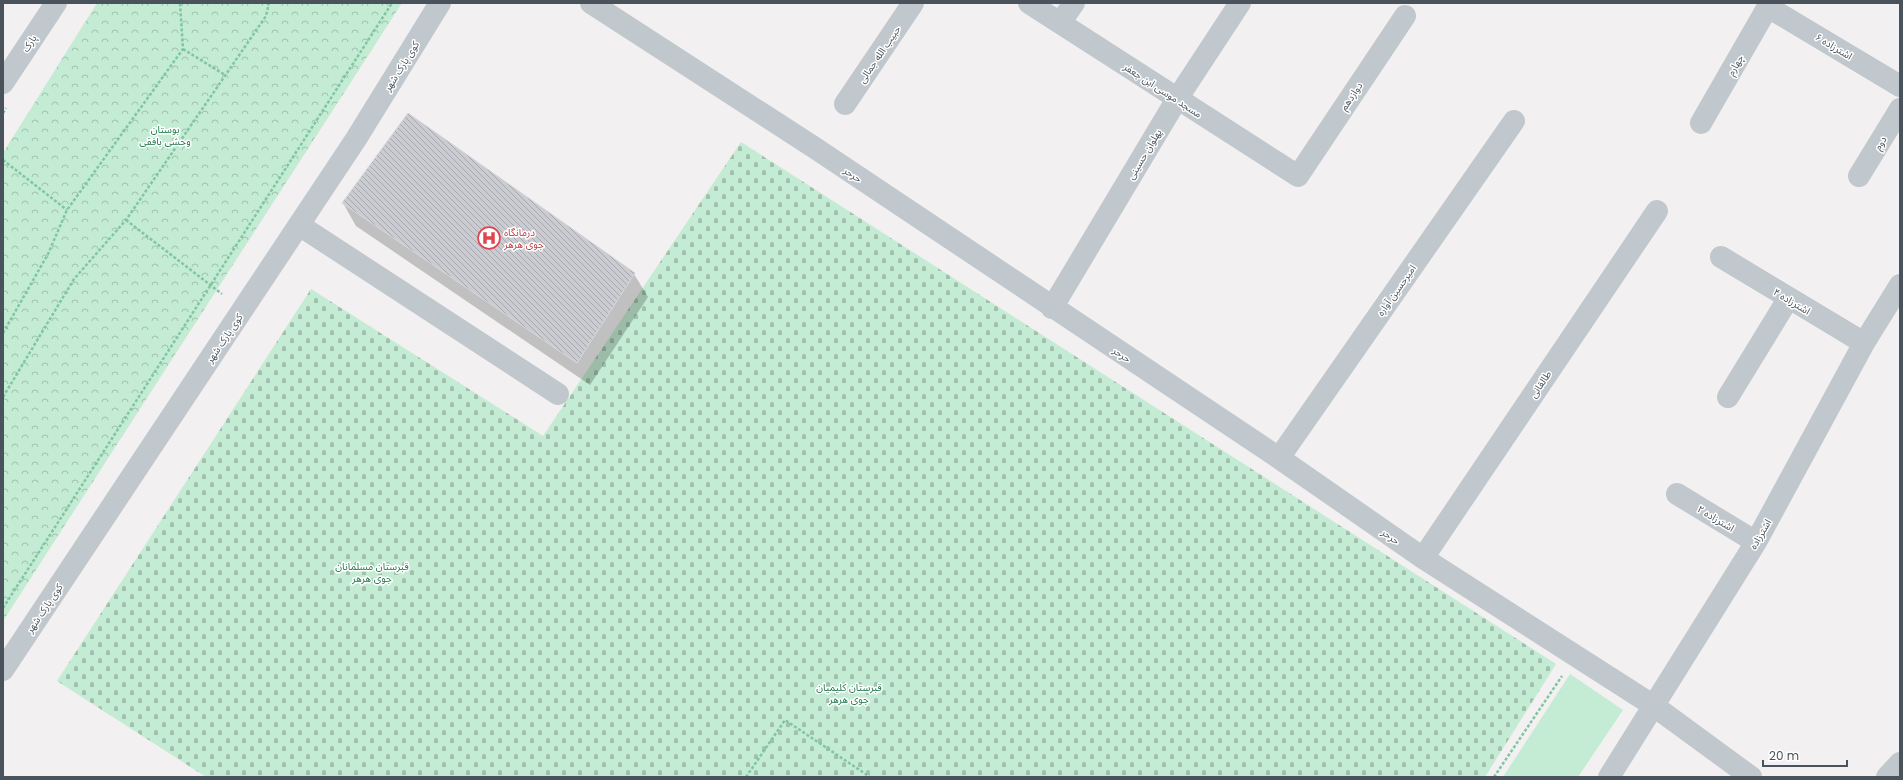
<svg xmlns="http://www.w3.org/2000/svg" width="1903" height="780" viewBox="0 0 1903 780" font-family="Poppins,'Noto Sans Arabic',sans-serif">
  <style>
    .green { fill: #c4ebd3 }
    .forest { fill: url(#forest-crowns) }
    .cemetery { fill: url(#cemetery-stones) }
    .shadow { fill: #0003 }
    .building { fill: url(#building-back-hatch); stroke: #d5d7db }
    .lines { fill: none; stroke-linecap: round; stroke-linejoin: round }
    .path { stroke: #7fc6a3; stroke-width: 2.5; stroke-dasharray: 3 2; stroke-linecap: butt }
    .minor { stroke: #c0c7cd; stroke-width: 22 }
    .labels { text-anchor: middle; stroke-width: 3; stroke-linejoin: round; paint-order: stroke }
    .street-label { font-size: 10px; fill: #4a535c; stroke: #fff }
    .park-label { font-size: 10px; fill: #21774c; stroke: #fff }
    .health-label { font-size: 10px; fill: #be3a42; stroke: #fff; text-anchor: start }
  </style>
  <defs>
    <pattern id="forest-crowns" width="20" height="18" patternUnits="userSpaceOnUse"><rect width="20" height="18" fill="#c4ebd3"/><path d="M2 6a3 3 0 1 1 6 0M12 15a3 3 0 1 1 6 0" fill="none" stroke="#a1c1ae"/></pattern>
    <pattern id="cemetery-stones" width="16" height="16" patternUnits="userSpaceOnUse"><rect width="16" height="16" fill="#c4ebd3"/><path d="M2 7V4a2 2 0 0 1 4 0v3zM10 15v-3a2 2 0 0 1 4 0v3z" fill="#a1c1ae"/></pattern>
    <pattern id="building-back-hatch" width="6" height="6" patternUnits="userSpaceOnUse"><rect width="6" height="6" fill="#cbccd2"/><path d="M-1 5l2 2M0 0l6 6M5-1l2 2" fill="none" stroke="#a7a8ae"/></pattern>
  </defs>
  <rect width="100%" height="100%" fill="#f2f0f0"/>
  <path class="green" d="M 1570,674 L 1623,710 L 1578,777 L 1503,777 Z"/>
  <path class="forest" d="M 97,3 L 402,3 L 3,621 L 3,153 Z"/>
  <path class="cemetery" d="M 741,142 L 1556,664 L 1485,777 L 206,777 L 57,681 L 311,289 L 543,436 Z"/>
  <path class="shadow" d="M 343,203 L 634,274 L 648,297 L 590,385 L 356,226 Z"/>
  <path class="building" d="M 408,113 L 635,273 L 577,363 L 342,203 Z"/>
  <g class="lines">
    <path class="path" d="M 183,49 L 225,75
      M 3,113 L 6,108
      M 3,160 L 67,210
      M 126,220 L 222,294
      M 3,333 L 48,254 L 67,210 L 183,49 L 180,3
      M 3,397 L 74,279 L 126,220 L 266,16 L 269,3
      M 3,608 L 392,3
      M 746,777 L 785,720 L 870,777
      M 1494,777 L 1562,676"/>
    <path class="minor" d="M 591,3 L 815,148 L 1279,458 L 1423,558 L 1654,706 L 1751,777
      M 1029,3 L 1298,176 L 1405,16
      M 1768,7 L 1900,86
      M 1060,23 L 1074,3
      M 3,83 L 56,3
      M 845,104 L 913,3
      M 1701,123 L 1770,3
      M 1859,176 L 1900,109
      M 299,225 L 558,394
      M 1721,257 L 1864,343
      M 1052,308 L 1177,99 L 1240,3
      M 1728,397 L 1788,299
      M 1279,458 L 1514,121
      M 1677,494 L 1756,542
      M 1423,558 L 1657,211
      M 3,670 L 356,139 L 440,3
      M 1609,777 L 1756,542 L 1864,343 L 1900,285
      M 1887,777 L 1900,763"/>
  </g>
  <defs>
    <g id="hospital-ring" transform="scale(1.15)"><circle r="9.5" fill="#fff" stroke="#e0444e" stroke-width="1.5"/><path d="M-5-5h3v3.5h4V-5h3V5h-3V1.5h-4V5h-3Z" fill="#e0444e"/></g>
  </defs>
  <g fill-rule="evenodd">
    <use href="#hospital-ring" x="489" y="238"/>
  </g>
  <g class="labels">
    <g class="street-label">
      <text transform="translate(29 43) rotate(-57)" y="4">پارک</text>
      <text transform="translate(1834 46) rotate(31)" y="4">اشترزاده ۶</text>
      <text transform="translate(879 54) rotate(-56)" y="4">حبیب الله جمالی</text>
      <text transform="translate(1735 65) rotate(-60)" y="4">چهارم</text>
      <text transform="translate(401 66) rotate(-58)" y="4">کوی پارک شهر</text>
      <text transform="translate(1163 90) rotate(33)" y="4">مسجد موسی ابن جعفر</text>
      <text transform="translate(1351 96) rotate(-56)" y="4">دوازدهم</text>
      <text transform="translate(1880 143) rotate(-59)" y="4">دوم</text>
      <text transform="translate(1144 154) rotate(-59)" y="4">پهلوان حسینی</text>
      <text transform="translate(853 174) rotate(34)" y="4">حرحر</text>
      <text transform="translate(1396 290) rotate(-55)" y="4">امیرحسین آواره</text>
      <text transform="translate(1792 301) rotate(31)" y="4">اشترزاده ۴</text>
      <text transform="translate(224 338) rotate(-56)" y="4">کوی پارک شهر</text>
      <text transform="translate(1122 354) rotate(34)" y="4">حرحر</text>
      <text transform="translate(1540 384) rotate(-56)" y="4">طالقانی</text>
      <text transform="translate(1716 518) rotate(31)" y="4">اشترزاده ۲</text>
      <text transform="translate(1760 534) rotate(-60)" y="4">اشترزاده</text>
      <text transform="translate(1391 536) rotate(35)" y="4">حرحر</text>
      <text transform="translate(44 608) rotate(-56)" y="4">کوی پارک شهر</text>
    </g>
    <g class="park-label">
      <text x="165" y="133">بوستان<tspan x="165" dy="12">وحشی بافقی</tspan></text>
      <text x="372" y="570">قبرستان مسلمانان<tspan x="372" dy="12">جوی هرهر</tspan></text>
      <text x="849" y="691">قبرستان کلیمیان<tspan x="849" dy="12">جوی هرهر</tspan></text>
    </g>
    <g class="health-label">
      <text x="504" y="236">درمانگاه<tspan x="504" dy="12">جوی هرهر</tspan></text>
    </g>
  </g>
  <rect width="1903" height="780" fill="none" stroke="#4a535c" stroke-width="8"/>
  <path d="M1763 760v6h84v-6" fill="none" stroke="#4a535c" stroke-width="2"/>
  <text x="1769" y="760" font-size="12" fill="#4a535c" stroke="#ffffff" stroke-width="3" paint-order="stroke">20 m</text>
</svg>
